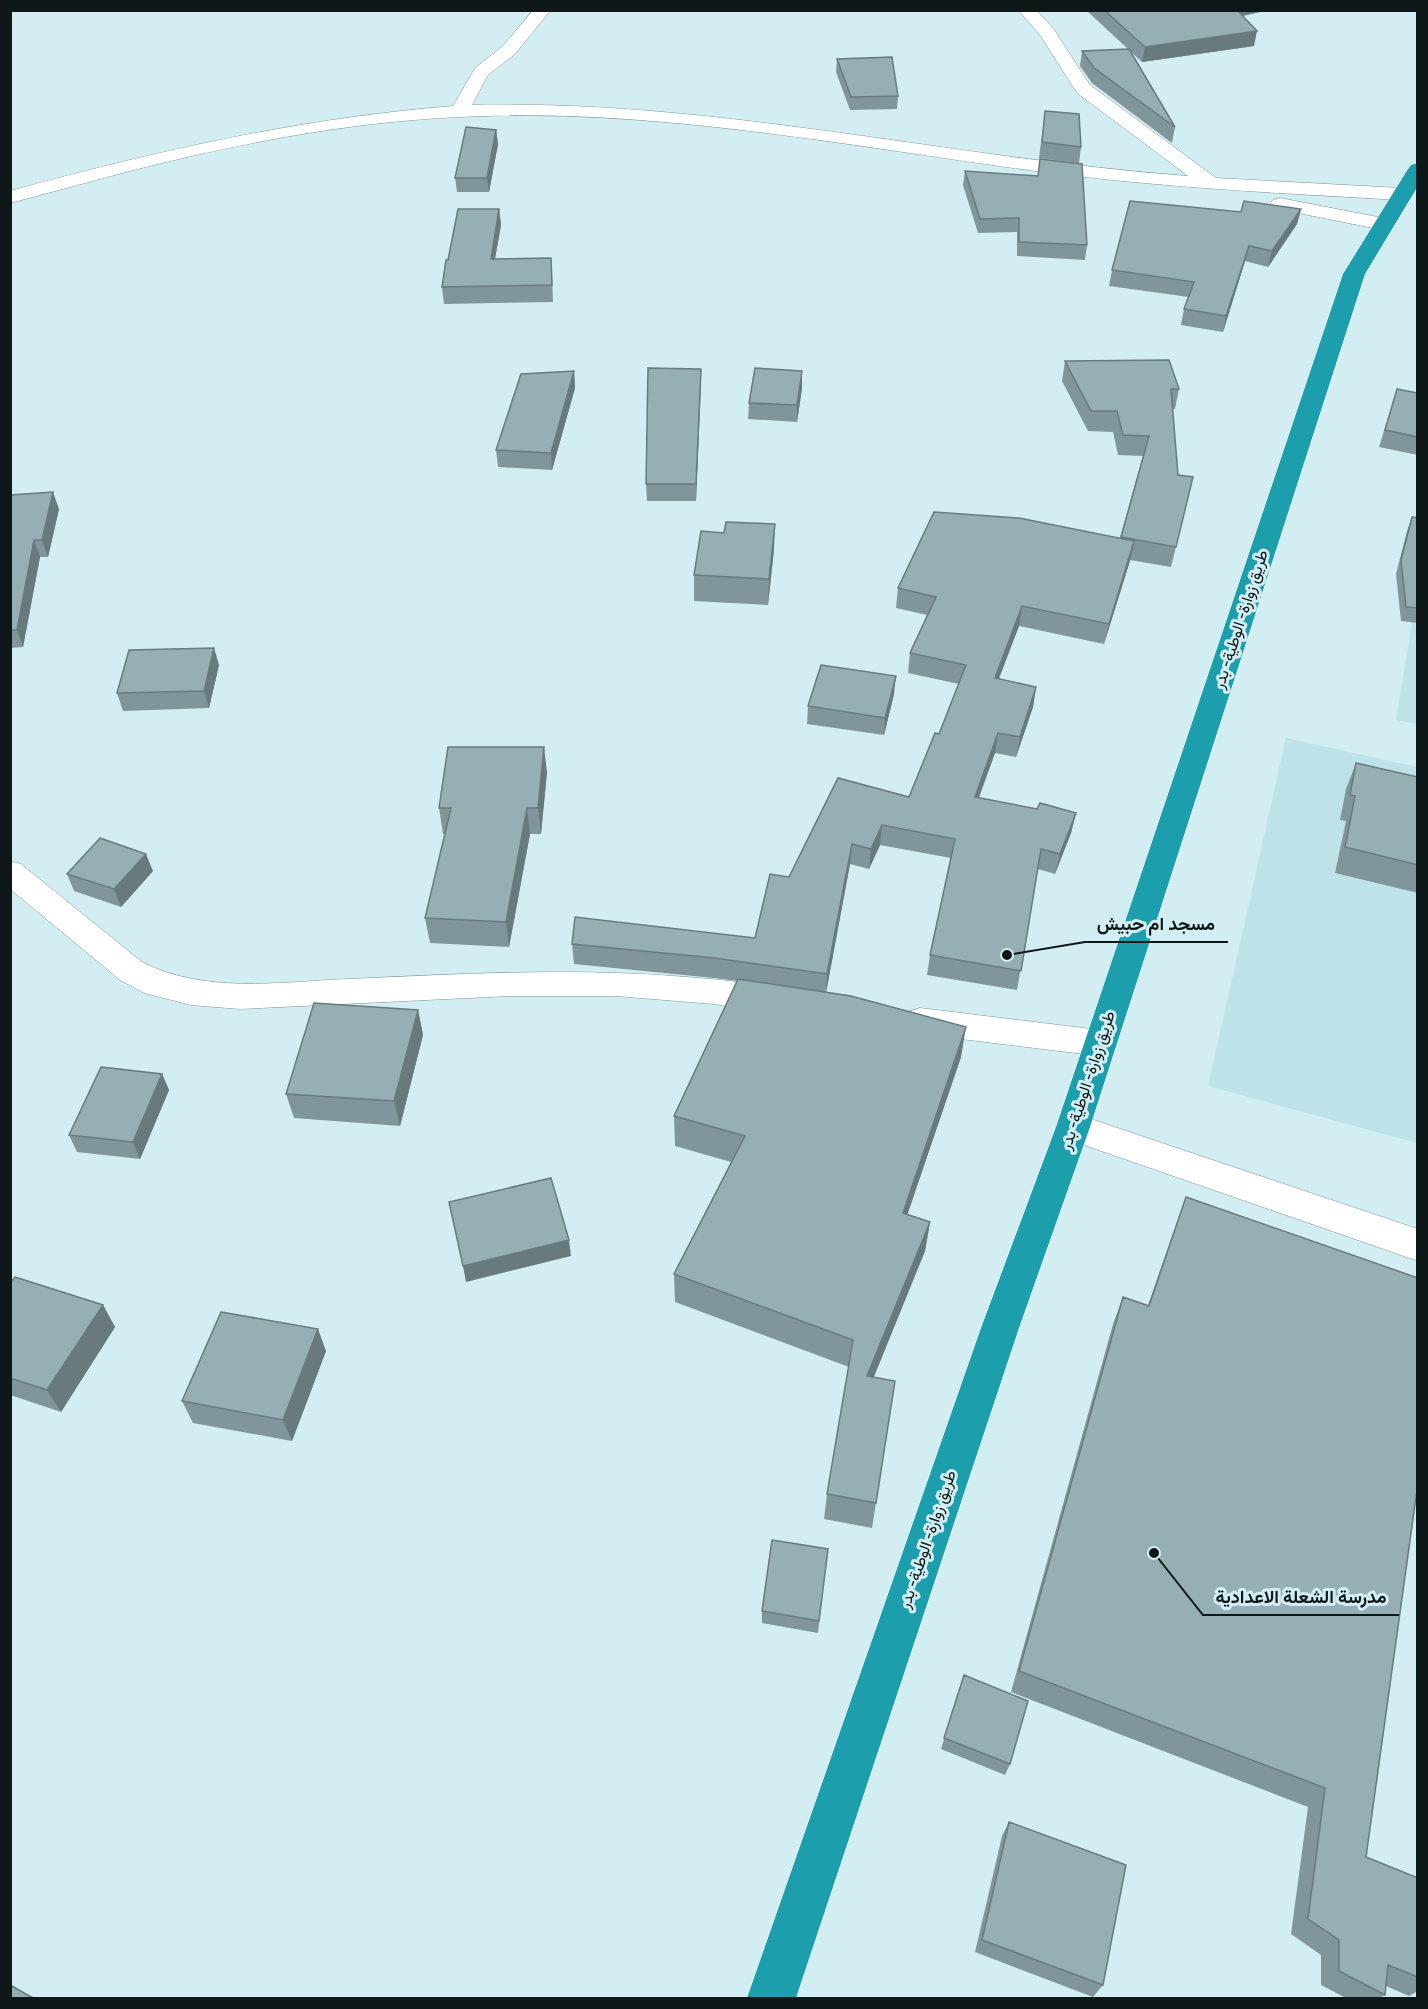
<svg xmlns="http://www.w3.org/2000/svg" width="1428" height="2009" viewBox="0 0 1428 2009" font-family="Cabin,Vazirmatn,sans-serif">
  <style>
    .built { fill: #bee2e7 }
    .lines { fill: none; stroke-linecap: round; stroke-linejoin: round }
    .street-casing { stroke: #7c9599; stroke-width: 1 }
    .highway-casing { stroke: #fff; stroke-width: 1 }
    .street { fill: #fff; fill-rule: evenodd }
    .highway { fill: #1d9ead; fill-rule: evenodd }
    .wall { fill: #81969a }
    .shaded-wall { fill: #697a7d }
    .building { fill: #96afb3; stroke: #697a7d; stroke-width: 1.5 }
    .labels { text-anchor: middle; stroke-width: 6; stroke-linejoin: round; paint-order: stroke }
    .street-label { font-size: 16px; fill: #0e1819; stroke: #d3eef2 }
    .leader { fill: none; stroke: #0e1819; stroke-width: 2 }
    .callout-dot { fill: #0e1819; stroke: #d3eef2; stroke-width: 2 }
    .callout-label { font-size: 18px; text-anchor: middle; font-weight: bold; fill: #0e1819; stroke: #d3eef2; stroke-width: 6; stroke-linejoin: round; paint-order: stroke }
  </style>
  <rect width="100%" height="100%" fill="#d3eef2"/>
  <path class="built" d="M 1417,591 L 1417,724 L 1396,720 Z
    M 1286,738 L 1417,767 L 1417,1143 L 1208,1086 Z"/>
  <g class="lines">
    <g class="street-casing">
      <path id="street" d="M 533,10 L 551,10 L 515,54 L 488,75 L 472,105 C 713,99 949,158 1188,176 L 1077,93 L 1040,35 L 1018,10 L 1036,10 L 1053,28 L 1090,85 L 1216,178 L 1401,188 L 1408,190 L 1411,194 L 1408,198 L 1401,200 C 1276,193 1152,187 1028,170 C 844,145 646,107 460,117 C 347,122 235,144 126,172 C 88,182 49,193 10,203 L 10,191 C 156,151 302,118 453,106 L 475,68 L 503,46 Z
        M 1280,198 L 1383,218 L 1390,220 L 1393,224 L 1390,228 L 1383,230 L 1273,208 L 1270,204 L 1273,200 Z
        M 10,861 L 21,864 L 142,962 C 205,994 279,982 347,979 C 456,974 565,968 674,976 C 711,979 750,981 786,992 L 790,1001 L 786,1010 L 774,1014 L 714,1004 L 615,996 L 510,996 L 240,1009 L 191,1005 L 144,993 L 120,980 L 10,889 Z
        M 920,1008 L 1100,1030 L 1112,1034 L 1117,1043 L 1112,1052 L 1100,1056 L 920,1034 L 908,1030 L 903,1021 L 908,1012 Z
        M 1073,1113 L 1418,1229 L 1418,1261 L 1061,1137 L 1056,1127 L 1061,1117 Z"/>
    </g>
    <g class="highway-casing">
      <path id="highway" d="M 1418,163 L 1418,186 L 1365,274 L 1090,1127 L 1019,1328 L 796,1998 L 747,1998 L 981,1328 L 1056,1127 L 1343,274 L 1408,169 L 1411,165 Z"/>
    </g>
    <use href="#street" class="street"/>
    <use href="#highway" class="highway"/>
  </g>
  <path class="wall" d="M 1086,10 L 1269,10 L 1242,16 L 1254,46 L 1142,62 L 1130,51 L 1175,127 L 1172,143 L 1092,83 L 1080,66 L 1082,51 L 1128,49 Z
    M 837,59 L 898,96 L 897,109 L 850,110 L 836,72 Z
    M 1045,111 L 1081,147 L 1079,163 L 1039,158 Z
    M 496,130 L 498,144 L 489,192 L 457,192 L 455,178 Z
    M 965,171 L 1087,245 L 1085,260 L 1017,256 L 1017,232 L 978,233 L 963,185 Z
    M 499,209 L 501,225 L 495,259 L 552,275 L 553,302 L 444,304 L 442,287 L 448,260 Z
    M 1301,209 L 1297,224 L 1268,267 L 1245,261 L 1223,332 L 1181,325 L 1184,309 L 1189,297 L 1109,286 L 1112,270 L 1241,212 Z
    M 1065,361 L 1179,389 L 1175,409 L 1172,409 L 1178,475 L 1193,477 L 1171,567 L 1130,560 L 1104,644 L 1019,626 L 999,679 L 1036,687 L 1033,707 L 1016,757 L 995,753 L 979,798 L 1037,809 L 1076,813 L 1071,833 L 1055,874 L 1038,869 L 1017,990 L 927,975 L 930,955 L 951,858 L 880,845 L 869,869 L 850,864 L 826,992 L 961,1057 L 907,1215 L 930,1222 L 925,1251 L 874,1377 L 876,1503 L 872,1528 L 824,1519 L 827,1494 L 849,1367 L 675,1302 L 674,1274 L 731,1162 L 675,1146 L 674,1116 L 737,981 L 714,978 L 574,964 L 572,944 L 755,938 L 789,877 L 909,797 L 939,734 L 959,684 L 908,673 L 910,653 L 927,615 L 896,608 L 898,588 L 1120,538 L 1143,456 L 1118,455 L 1113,432 L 1088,431 L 1062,381 Z
    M 701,369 L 696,501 L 647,501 L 646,484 Z
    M 574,371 L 575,388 L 552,470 L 498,467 L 496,450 Z
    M 802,388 L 797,422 L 748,419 L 749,403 Z
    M 1397,389 L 1418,393 L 1418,455 L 1379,447 Z
    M 10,495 L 59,509 L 48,557 L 40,557 L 23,647 L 10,648 Z
    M 1412,517 L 1418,518 L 1418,623 L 1401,621 L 1396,574 L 1407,531 Z
    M 774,549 L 768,605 L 694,601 L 694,575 Z
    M 219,665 L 209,708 L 123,711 L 117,693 Z
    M 894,694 L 884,735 L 807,724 L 808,706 Z
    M 1356,763 L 1418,777 L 1418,893 L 1335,873 L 1346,821 L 1340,820 L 1346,789 Z
    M 547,772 L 541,834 L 530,834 L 509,947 L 430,943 L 425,918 L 445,834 L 443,834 L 439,808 Z
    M 153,871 L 121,907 L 74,891 L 67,874 Z
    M 418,1010 L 423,1035 L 400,1126 L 294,1118 L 286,1094 Z
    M 162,1074 L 169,1090 L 140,1159 L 77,1152 L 69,1135 Z
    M 1186,1197 L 1366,1857 L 1418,1977 L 1418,1991 L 1409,1996 L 1386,1986 L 1385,1995 L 1379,1998 L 1346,1998 L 1321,1985 L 1321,1955 L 1291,1934 L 1308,1807 L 1011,1692 L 1113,1324 L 1123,1297 L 1148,1305 L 1176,1225 Z
    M 10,1283 L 103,1305 L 115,1327 L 61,1412 L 10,1395 Z
    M 326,1351 L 292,1441 L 193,1423 L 182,1401 Z
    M 828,1549 L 818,1633 L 762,1623 L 762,1611 Z
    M 964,1675 L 1010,1764 L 1005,1775 L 941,1749 Z
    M 1009,1822 L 1103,1985 L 1093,1997 L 975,1952 L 1002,1836 Z"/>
  <path class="shaded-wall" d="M 1229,10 L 1269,10 L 1228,19 Z
    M 1257,31 L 1254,46 L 1142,62 L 1145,47 Z
    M 496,130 L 498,144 L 489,192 L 487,178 Z
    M 499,209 L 501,225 L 492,275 L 491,259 Z
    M 1301,209 L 1297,224 L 1268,267 L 1272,251 Z
    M 1249,246 L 1245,261 L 1223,332 L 1226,316 Z
    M 701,369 L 701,385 L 696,501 L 696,484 Z
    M 574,371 L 575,388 L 552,470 L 551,453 Z
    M 802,371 L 802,388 L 797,422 L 797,405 Z
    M 53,492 L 59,509 L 48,557 L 42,540 Z
    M 775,524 L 774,549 L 768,605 L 769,579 Z
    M 34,540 L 40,557 L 23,647 L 17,630 Z
    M 1134,541 L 1130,561 L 1104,644 L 1109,624 Z
    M 1022,606 L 1019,626 L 991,698 L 995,678 Z
    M 214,648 L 219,665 L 209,708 L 204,691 Z
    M 896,676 L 894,694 L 884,735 L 885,718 Z
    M 1036,687 L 1033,707 L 1016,757 L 1020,737 Z
    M 998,733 L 995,753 L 971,817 L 975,797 Z
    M 544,747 L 547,772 L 541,834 L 538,808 Z
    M 527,808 L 530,834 L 509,947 L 506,922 Z
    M 1076,813 L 1071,833 L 1055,874 L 1060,854 Z
    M 882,825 L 880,845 L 869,869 L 871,849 Z
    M 852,844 L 850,864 L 826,993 L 827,974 Z
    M 146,854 L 153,871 L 121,907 L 114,889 Z
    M 418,1010 L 423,1035 L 400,1126 L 394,1101 Z
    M 966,1027 L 961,1057 L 898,1242 L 903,1213 Z
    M 162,1074 L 169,1090 L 140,1159 L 133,1142 Z
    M 930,1222 L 925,1251 L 863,1403 L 867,1376 Z
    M 569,1240 L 571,1256 L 466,1282 L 463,1266 Z
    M 103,1305 L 115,1327 L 61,1412 L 47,1390 Z
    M 318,1329 L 326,1351 L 292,1441 L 283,1420 Z"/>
  <path class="building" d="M 1104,10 L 1237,10 L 1257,31 L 1145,47 Z
    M 1129,49 L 1175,127 L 1094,68 L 1082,51 Z
    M 892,57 L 898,96 L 851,97 L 837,59 Z
    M 1045,111 L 1079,114 L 1081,147 L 1042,142 Z
    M 466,127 L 496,130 L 487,178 L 455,178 Z
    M 1040,159 L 1082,164 L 1087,245 L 1019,242 L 1019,218 L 980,219 L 965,171 L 1038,176 Z
    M 1130,201 L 1241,212 L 1244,201 L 1301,209 L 1272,251 L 1249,246 L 1226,316 L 1184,309 L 1194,282 L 1112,270 Z
    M 458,209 L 499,209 L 491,259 L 551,258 L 552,285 L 442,287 L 446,260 L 448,260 Z
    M 1169,360 L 1179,389 L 1171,389 L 1178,475 L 1193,477 L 1176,547 L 1121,537 L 1149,436 L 1123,435 L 1117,411 L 1091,411 L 1065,361 Z
    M 648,368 L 701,369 L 696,484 L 646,484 Z
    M 755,368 L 802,371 L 797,405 L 749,403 Z
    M 574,371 L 551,453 L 496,450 L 521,374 Z
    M 1397,389 L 1418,393 L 1418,437 L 1385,430 Z
    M 53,492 L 42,540 L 34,540 L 17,630 L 10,630 L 10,495 Z
    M 934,512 L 1019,518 L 1134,541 L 1109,624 L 1022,606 L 995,678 L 1036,687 L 1020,737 L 998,733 L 975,797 L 1037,809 L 1040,803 L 1076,813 L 1060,854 L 1041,849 L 1021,971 L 930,955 L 955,839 L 882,825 L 871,849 L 852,844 L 827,974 L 714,958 L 572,944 L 575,917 L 755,938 L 770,874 L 789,877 L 838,778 L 909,797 L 935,733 L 939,734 L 966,665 L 910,653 L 936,597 L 898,588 Z
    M 1412,517 L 1418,518 L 1418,608 L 1406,607 L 1401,560 Z
    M 726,522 L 775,524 L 769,579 L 694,575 L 701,531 L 724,533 Z
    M 214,648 L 204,691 L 117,693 L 129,650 Z
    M 821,665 L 896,676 L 885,718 L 808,706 Z
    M 448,747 L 544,747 L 538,808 L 527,808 L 506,922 L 425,918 L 451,808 L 439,808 Z
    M 1356,763 L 1418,777 L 1418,865 L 1345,847 L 1355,796 L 1350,795 Z
    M 100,838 L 146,854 L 114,889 L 67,874 Z
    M 738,979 L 851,996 L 966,1027 L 903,1213 L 930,1222 L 867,1376 L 895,1381 L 876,1503 L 827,1494 L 853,1340 L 674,1274 L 745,1136 L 674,1116 Z
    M 314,1003 L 418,1010 L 394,1101 L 286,1094 Z
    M 101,1067 L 162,1074 L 133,1142 L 69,1135 Z
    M 551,1178 L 569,1240 L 463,1266 L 449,1202 Z
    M 1186,1197 L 1418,1278 L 1418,1483 L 1366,1857 L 1418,1878 L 1418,1977 L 1388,1965 L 1385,1995 L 1339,1971 L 1339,1940 L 1308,1919 L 1325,1788 L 1019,1671 L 1123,1297 L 1149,1306 Z
    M 15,1277 L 103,1305 L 47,1390 L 10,1378 L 10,1283 Z
    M 221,1312 L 318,1329 L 283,1420 L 182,1401 Z
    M 772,1540 L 828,1549 L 819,1621 L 762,1611 Z
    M 964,1675 L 1028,1701 L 1010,1764 L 944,1738 Z
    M 1009,1822 L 1126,1865 L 1103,1985 L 982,1940 Z
    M 10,1985 L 33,1998 L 10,1998 Z"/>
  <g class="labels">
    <g class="street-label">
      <text transform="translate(1240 619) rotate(-72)" y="6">طريق زوارة- الوطية- بدر</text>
      <text transform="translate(1087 1080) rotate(-72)" y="6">طريق زوارة- الوطية- بدر</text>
      <text transform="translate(927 1539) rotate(-71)" y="6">طريق زوارة- الوطية- بدر</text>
    </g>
  </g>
  <path class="leader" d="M1007 955L1085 942H1228M1154 1553L1203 1615H1399"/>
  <g class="callout-dot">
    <circle cx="1007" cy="955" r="6"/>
    <circle cx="1154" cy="1553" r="6"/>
  </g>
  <g class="callout-label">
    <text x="1156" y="930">مسجد ام حبيش</text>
    <text x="1301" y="1603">مدرسة الشعلة الاعدادية</text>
  </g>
  <rect width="1428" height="2009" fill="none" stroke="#0e1819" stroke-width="24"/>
</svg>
